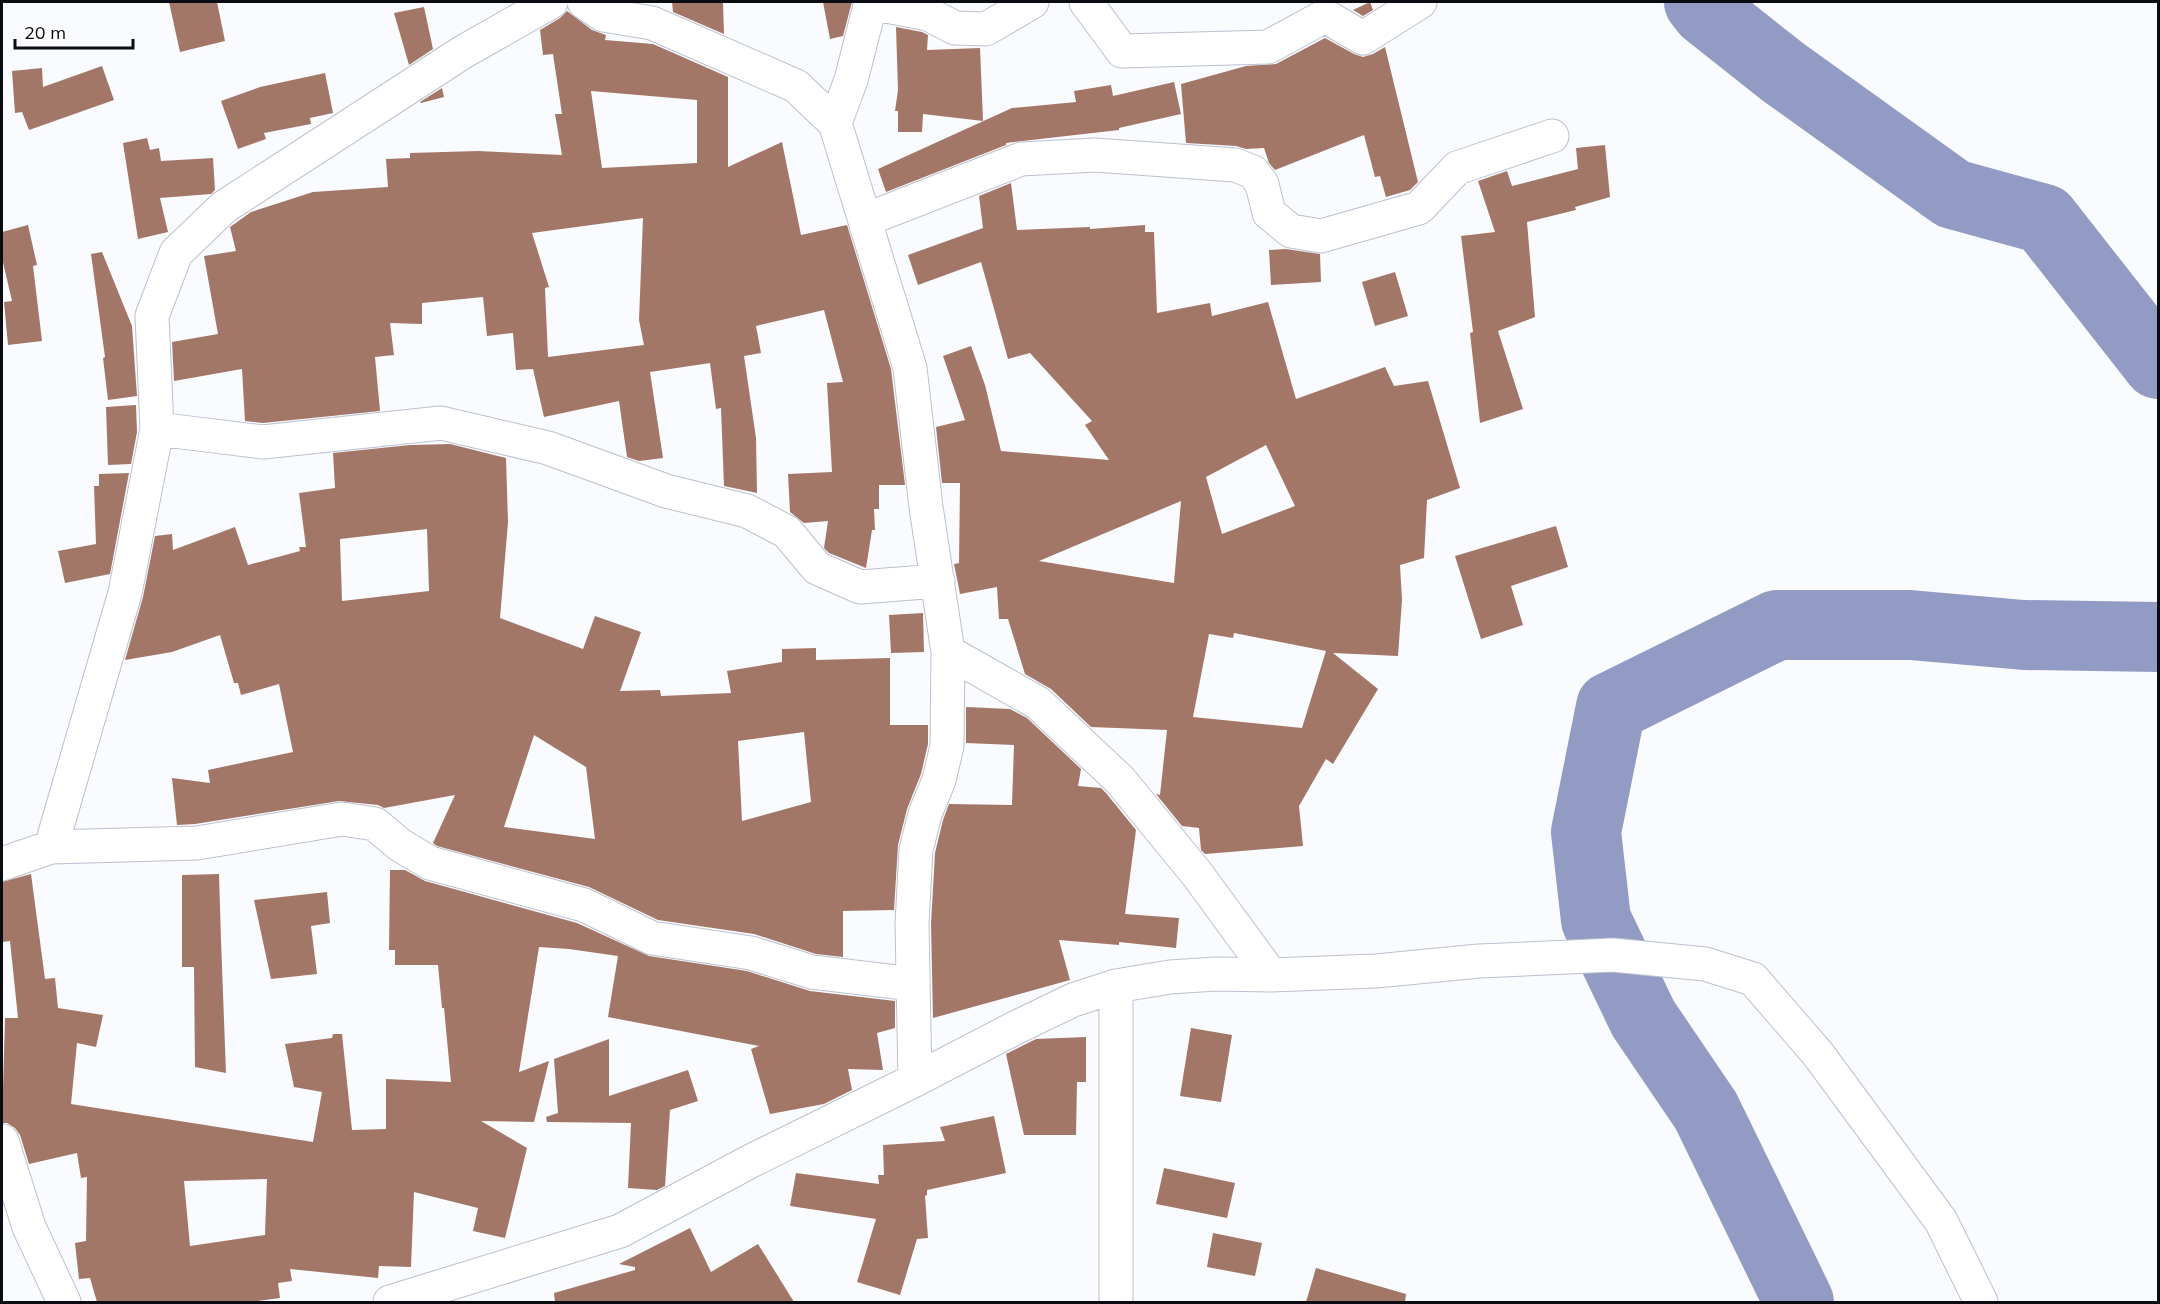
<svg xmlns="http://www.w3.org/2000/svg" width="2160" height="1304" viewBox="0 0 2160 1304" font-family="Mulish,sans-serif">
  <style>
    .lines { fill: none; stroke-linecap: round; stroke-linejoin: round }
    .river { stroke: #929bc3; stroke-width: 70 }
    .building { fill: #a27767; fill-rule: evenodd }
    .minor-casing { stroke: #bcc0d0; stroke-width: 35 }
    .minor { stroke: #fff; stroke-width: 33 }
  </style>
  <rect width="100%" height="100%" fill="#fafbfe"/>
  <g class="lines">
    <path class="river" d="M 1699,2 L 1706,11 L 1783,72 L 1953,194 L 2044,219 L 2158,364
      M 1799,1302 L 1706,1111 L 1643,1018 L 1596,920 L 1586,832 L 1611,707 L 1777,625 L 1910,625 L 2024,635 L 2158,637"/>
  </g>
  <path class="building" d="M 169,2 L 217,2 L 225,41 L 180,52 Z
    M 672,2 L 723,2 L 724,34 L 673,12 Z
    M 823,2 L 852,2 L 843,36 L 830,39 Z
    M 1370,2 L 1373,10 L 1363,16 L 1353,10 Z
    M 424,7 L 433,49 L 409,65 L 394,13 Z
    M 567,11 L 592,30 L 606,35 L 605,40 L 653,44 L 728,77 L 728,167 L 782,142 L 801,235 L 847,225 L 891,369 L 905,485 L 879,485 L 879,509 L 874,509 L 875,530 L 872,530 L 866,568 L 829,553 L 824,548 L 828,521 L 804,523 L 790,512 L 788,474 L 832,472 L 827,383 L 843,382 L 824,310 L 756,326 L 761,353 L 744,356 L 756,438 L 757,493 L 724,486 L 721,408 L 716,409 L 710,363 L 650,372 L 663,458 L 639,461 L 627,457 L 619,401 L 544,417 L 533,369 L 516,370 L 513,333 L 487,336 L 483,297 L 422,303 L 422,324 L 390,323 L 394,355 L 375,357 L 380,411 L 263,423 L 245,421 L 242,369 L 174,381 L 172,342 L 218,334 L 204,256 L 236,251 L 230,227 L 251,212 L 313,192 L 388,187 L 386,159 L 410,158 L 410,153 L 478,151 L 562,155 L 555,114 L 562,114 L 553,54 L 543,55 L 540,30 L 560,18 ZM 591,91 L 697,100 L 697,163 L 602,168 ZM 643,218 L 639,320 L 644,345 L 548,357 L 545,288 L 549,287 L 532,233 Z
    M 896,27 L 922,32 L 928,35 L 927,50 L 980,48 L 983,121 L 923,114 L 922,132 L 898,132 L 898,111 L 895,111 L 898,90 Z
    M 1325,38 L 1354,54 L 1363,57 L 1373,54 L 1385,47 L 1418,182 L 1410,190 L 1386,197 L 1380,176 L 1375,177 L 1364,135 L 1275,170 L 1269,163 L 1264,148 L 1246,149 L 1236,146 L 1186,143 L 1181,84 L 1246,66 L 1276,64 Z
    M 102,66 L 114,100 L 29,130 L 22,112 L 15,113 L 12,71 L 42,68 L 43,87 Z
    M 325,73 L 333,113 L 310,118 L 311,124 L 264,133 L 266,139 L 238,149 L 221,101 L 260,87 Z
    M 1174,82 L 1181,114 L 1119,128 L 1119,130 L 1006,143 L 1006,145 L 886,192 L 878,169 L 1012,108 L 1076,102 L 1074,91 L 1111,85 L 1113,96 Z
    M 442,88 L 444,97 L 421,103 L 420,102 Z
    M 147,138 L 150,150 L 159,148 L 161,161 L 213,158 L 215,190 L 211,194 L 160,198 L 168,232 L 138,239 L 123,143 Z
    M 1605,145 L 1610,197 L 1575,207 L 1576,210 L 1527,222 L 1535,317 L 1498,331 L 1523,409 L 1480,423 L 1470,333 L 1473,332 L 1461,236 L 1495,232 L 1478,181 L 1507,171 L 1512,186 L 1578,169 L 1576,148 Z
    M 1011,183 L 1017,230 L 1090,227 L 1090,229 L 1145,225 L 1145,232 L 1154,232 L 1157,313 L 1210,303 L 1212,316 L 1268,302 L 1296,399 L 1385,367 L 1394,386 L 1428,381 L 1460,488 L 1427,500 L 1424,558 L 1400,565 L 1402,600 L 1398,656 L 1333,653 L 1378,689 L 1333,764 L 1326,759 L 1299,806 L 1303,846 L 1205,854 L 1201,850 L 1199,828 L 1182,826 L 1156,794 L 1160,795 L 1167,730 L 1091,727 L 1051,689 L 1025,674 L 1008,619 L 999,619 L 997,587 L 960,594 L 954,564 L 959,563 L 960,483 L 942,483 L 936,427 L 965,420 L 943,356 L 971,346 L 985,385 L 1001,451 L 1109,460 L 1085,425 L 1092,421 L 1030,353 L 1008,359 L 981,262 L 918,285 L 908,255 L 983,228 L 979,196 ZM 1266,445 L 1295,506 L 1222,534 L 1206,477 ZM 1181,501 L 1174,583 L 1039,561 ZM 1234,633 L 1326,651 L 1302,728 L 1193,717 L 1209,634 L 1233,638 Z
    M 28,225 L 37,265 L 33,266 L 42,341 L 8,345 L 4,302 L 12,301 L 2,258 L 2,232 Z
    M 1286,249 L 1320,254 L 1321,282 L 1271,285 L 1269,250 Z
    M 102,252 L 132,326 L 137,396 L 108,400 L 103,358 L 105,357 L 91,254 Z
    M 1395,272 L 1408,316 L 1375,326 L 1362,282 Z
    M 136,405 L 137,432 L 131,464 L 108,465 L 106,407 Z
    M 450,444 L 506,458 L 508,522 L 500,618 L 583,649 L 595,616 L 641,632 L 620,691 L 660,690 L 661,696 L 731,693 L 727,671 L 782,662 L 782,649 L 816,648 L 816,660 L 890,658 L 890,725 L 928,725 L 928,744 L 921,774 L 907,809 L 898,845 L 894,910 L 843,911 L 843,957 L 816,954 L 754,934 L 658,920 L 589,887 L 437,846 L 433,843 L 455,795 L 384,808 L 378,805 L 339,801 L 195,824 L 177,825 L 172,778 L 210,783 L 208,770 L 293,752 L 279,684 L 241,695 L 238,683 L 234,683 L 220,635 L 172,652 L 125,660 L 143,597 L 155,536 L 172,534 L 173,550 L 235,527 L 248,565 L 300,551 L 299,547 L 306,547 L 299,493 L 335,488 L 333,453 L 410,445 ZM 427,529 L 429,591 L 342,601 L 340,539 ZM 804,732 L 811,802 L 742,821 L 738,741 ZM 534,735 L 586,767 L 595,839 L 504,827 Z
    M 129,473 L 110,574 L 65,583 L 58,551 L 96,544 L 94,486 L 99,486 L 99,474 Z
    M 1556,526 L 1568,567 L 1511,586 L 1523,625 L 1481,639 L 1455,556 Z
    M 923,613 L 924,652 L 891,653 L 889,615 Z
    M 966,707 L 1010,709 L 1027,718 L 1081,769 L 1078,786 L 1101,788 L 1106,793 L 1136,830 L 1125,914 L 1179,918 L 1176,948 L 1119,942 L 1119,945 L 1059,940 L 1070,980 L 933,1018 L 931,924 L 935,853 L 943,820 L 949,804 L 1012,805 L 1014,745 L 966,743 Z
    M 390,870 L 405,870 L 425,881 L 577,923 L 649,956 L 747,971 L 810,991 L 895,1001 L 895,1028 L 877,1033 L 883,1070 L 848,1069 L 852,1090 L 824,1104 L 770,1114 L 751,1049 L 759,1046 L 608,1017 L 618,956 L 569,949 L 539,947 L 519,1072 L 549,1061 L 534,1122 L 481,1121 L 527,1148 L 505,1238 L 473,1231 L 478,1208 L 414,1192 L 411,1267 L 379,1266 L 378,1278 L 290,1269 L 292,1281 L 278,1283 L 280,1298 L 250,1302 L 97,1302 L 90,1278 L 79,1279 L 75,1243 L 86,1241 L 87,1177 L 81,1178 L 77,1153 L 29,1164 L 20,1135 L 15,1128 L 7,1123 L 2,1123 L 5,1018 L 18,1018 L 10,941 L 2,942 L 2,882 L 31,874 L 45,979 L 55,978 L 58,1008 L 103,1015 L 96,1047 L 77,1043 L 71,1104 L 313,1142 L 322,1092 L 294,1087 L 285,1044 L 332,1038 L 333,1034 L 342,1034 L 352,1130 L 386,1129 L 386,1079 L 451,1082 L 444,1008 L 442,1008 L 438,965 L 395,965 L 395,950 L 389,950 ZM 267,1179 L 265,1235 L 190,1246 L 184,1181 Z
    M 219,874 L 221,940 L 226,1073 L 195,1067 L 194,967 L 182,967 L 182,875 Z
    M 327,892 L 330,923 L 311,926 L 317,974 L 271,979 L 254,900 Z
    M 1191,1028 L 1232,1035 L 1221,1102 L 1180,1096 Z
    M 1086,1037 L 1086,1082 L 1077,1082 L 1076,1135 L 1024,1135 L 1006,1054 L 1036,1039 Z
    M 609,1039 L 609,1096 L 688,1070 L 698,1101 L 670,1110 L 665,1186 L 657,1190 L 628,1188 L 631,1123 L 547,1122 L 546,1117 L 558,1113 L 554,1059 Z
    M 994,1116 L 1006,1173 L 927,1190 L 927,1195 L 925,1196 L 928,1238 L 917,1239 L 900,1295 L 857,1282 L 876,1219 L 790,1206 L 796,1173 L 879,1184 L 878,1175 L 884,1175 L 883,1145 L 945,1141 L 940,1127 Z
    M 1164,1168 L 1235,1183 L 1227,1218 L 1156,1204 Z
    M 690,1228 L 711,1272 L 758,1244 L 794,1302 L 555,1302 L 554,1293 L 635,1270 L 635,1267 L 619,1264 Z
    M 1213,1233 L 1262,1243 L 1255,1276 L 1207,1267 Z
    M 1316,1268 L 1406,1294 L 1405,1302 L 1306,1302 Z"/>
  <g class="lines">
    <g class="minor-casing">
      <path id="minor" d="M 584,2 L 603,15 L 652,23 L 796,86 L 835,123
        M 871,2 L 851,80 L 835,123 L 910,368 L 926,507 L 948,652 L 947,746 L 939,780 L 925,814 L 916,850 L 912,924 L 915,1080
        M 1086,2 L 1122,51 L 1268,47 L 1325,16 L 1363,38 L 1420,2
        M 871,3 L 928,14 L 955,28 L 986,29 L 1032,2
        M 865,220 L 1021,159 L 1095,155 L 1235,165 L 1253,172 L 1262,184 L 1269,213 L 1291,231 L 1321,236 L 1419,208 L 1457,168 L 1552,136
        M 157,429 L 263,442 L 441,423 L 548,448 L 666,491 L 747,511 L 787,532 L 817,568 L 860,587 L 938,581
        M 948,652 L 1038,703 L 1120,780 L 1197,874 L 1271,975
        M 51,847 L 125,593 L 157,429 L 152,316 L 176,253 L 224,207 L 463,52 L 551,2
        M 2,864 L 51,847 L 197,843 L 342,819 L 375,824 L 400,845 L 430,863 L 584,905 L 652,938 L 751,953 L 812,972 L 913,984
        M 1116,986 L 1116,1302
        M 2,1141 L 29,1227 L 64,1302
        M 390,1302 L 620,1231 L 751,1161 L 915,1080 L 1015,1028 L 1073,1000 L 1116,986 L 1170,977 L 1216,974 L 1271,975 L 1376,971 L 1479,961 L 1613,955 L 1705,964 L 1753,979 L 1818,1054 L 1941,1221 L 1981,1302"/>
    </g>
    <use href="#minor" class="minor"/>
  </g>
  <rect width="2160" height="1304" fill="none" stroke="#0b0c11" stroke-width="6"/>
  <path d="M15 39v9h118v-9" fill="none" stroke="#0b0c11" stroke-width="3"/>
  <text x="24" y="39" font-size="18" fill="#0b0c11" stroke="#ffffff" stroke-width="4.5" paint-order="stroke">20 m</text>
</svg>
